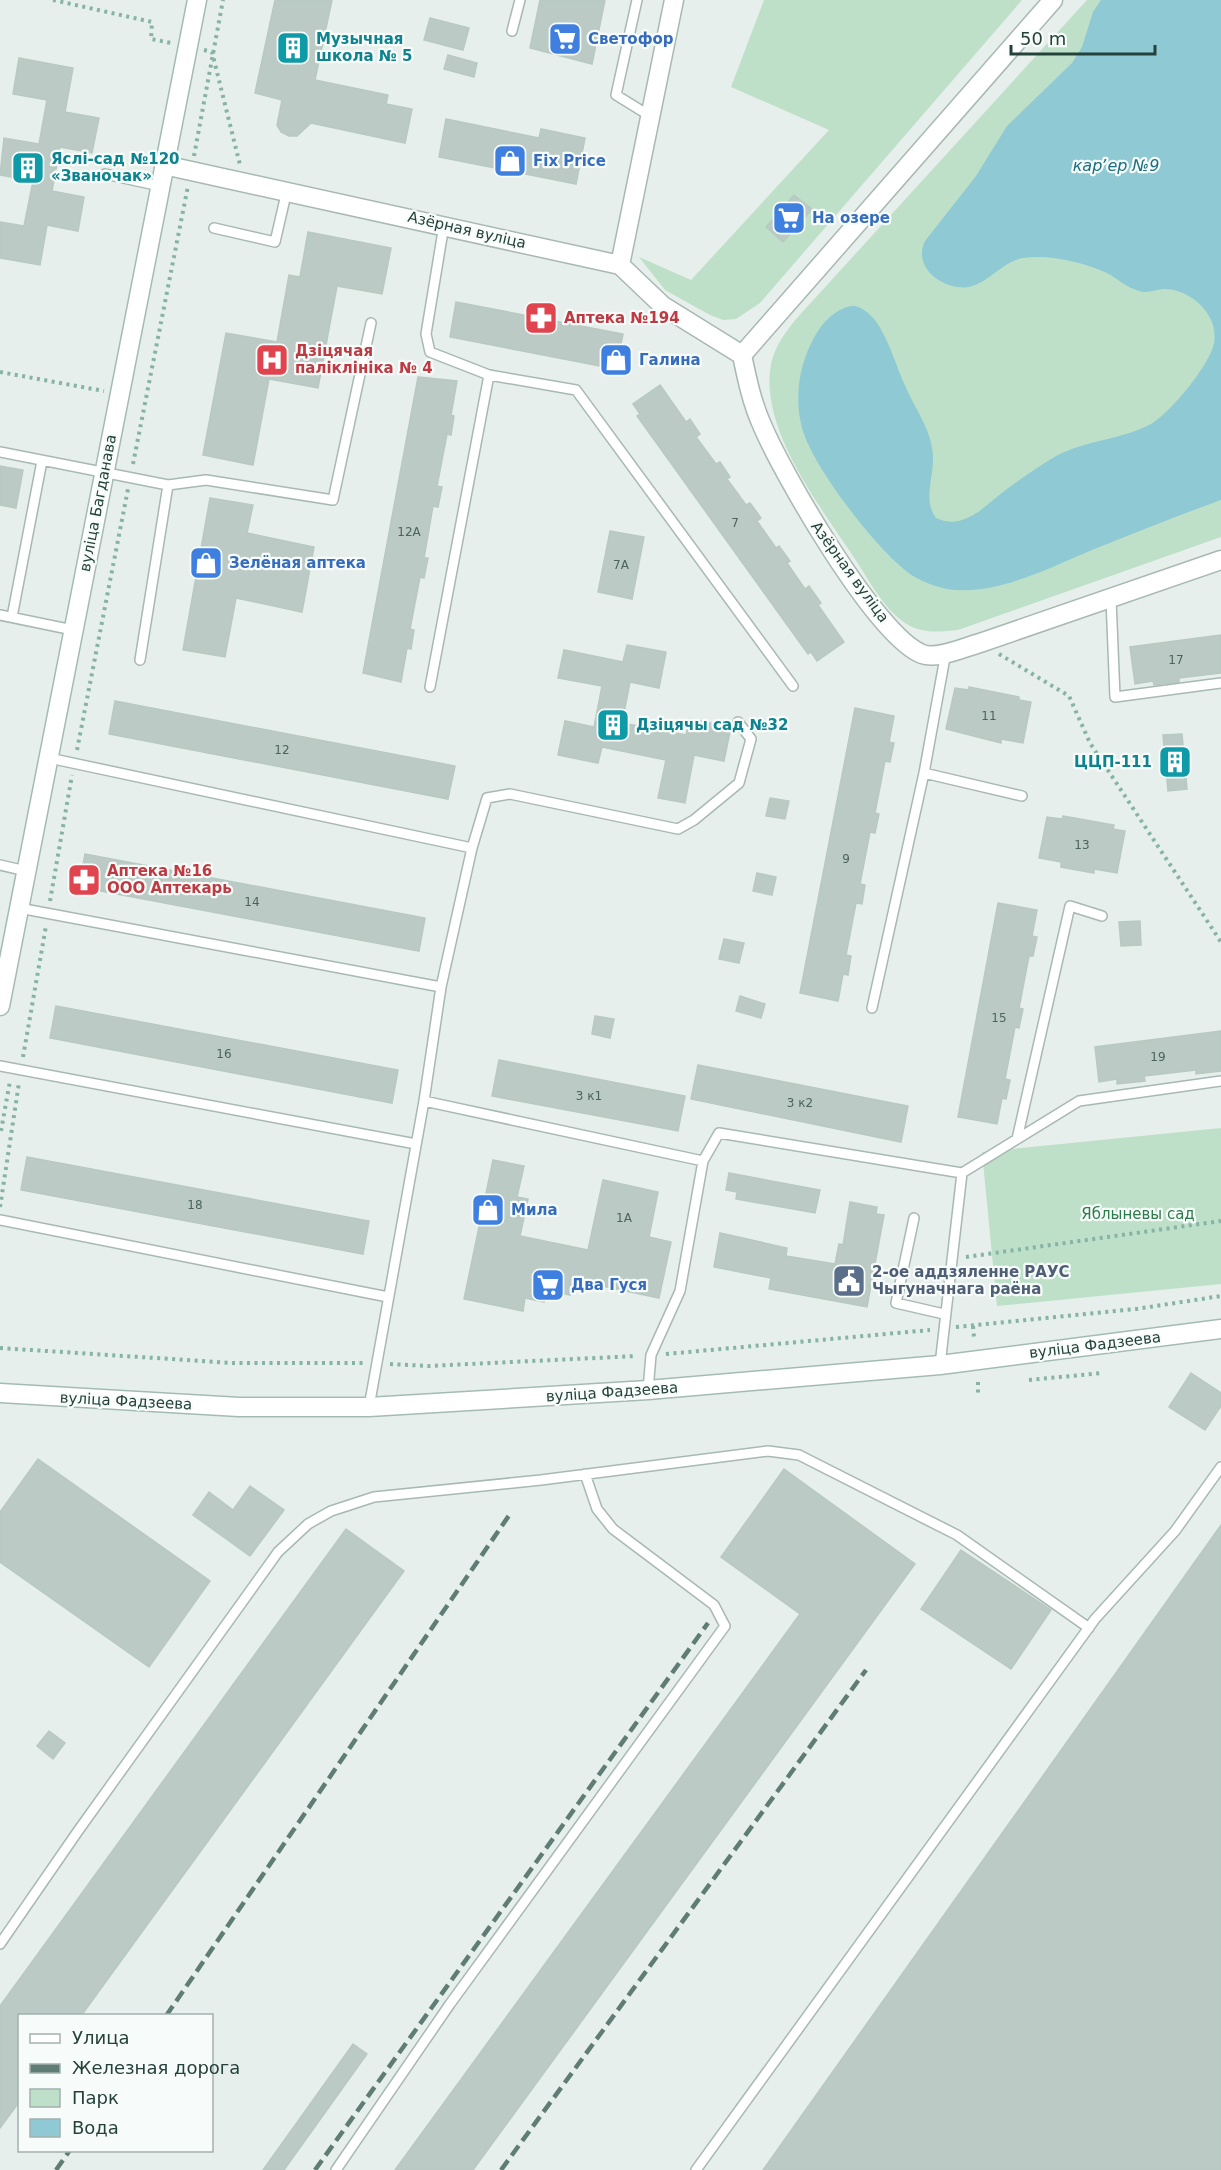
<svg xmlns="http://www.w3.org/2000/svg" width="1221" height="2170" viewBox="0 0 1221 2170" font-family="'DejaVu Sans',sans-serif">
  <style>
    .green { fill: #bfe0c8 }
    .water { fill: #8ec9d4 }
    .building { fill: #bbcac4; stroke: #b8c9c2; stroke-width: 1.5 }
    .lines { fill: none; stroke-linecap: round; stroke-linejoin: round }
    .lane-casing { stroke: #a8b8b2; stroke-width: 12 }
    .street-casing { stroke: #a8b8b2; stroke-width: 21 }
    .secondary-casing { stroke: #a4bbb3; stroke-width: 21 }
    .path { stroke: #86b3a5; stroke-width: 4; stroke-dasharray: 3 4.5; stroke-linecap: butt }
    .lane { stroke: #fff; stroke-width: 9 }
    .street { stroke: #fff; stroke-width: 18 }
    .secondary { stroke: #fff; stroke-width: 18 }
    .rail { stroke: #5f7d75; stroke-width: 4.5; stroke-dasharray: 12 6; stroke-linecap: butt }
    .labels { text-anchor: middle; stroke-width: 4.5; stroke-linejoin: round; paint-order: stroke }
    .number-label { font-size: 12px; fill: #4a645c }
    .culture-label { font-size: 15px; font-weight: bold; fill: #0d838f; stroke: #f7fbf9; text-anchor: start }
    .shop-label { font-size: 15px; font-weight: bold; fill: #366cbe; stroke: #f7fbf9; text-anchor: start }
    .street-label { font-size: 15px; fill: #24423a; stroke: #f7fbf9 }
    .health-label { font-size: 15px; font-weight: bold; fill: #be3a42; stroke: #f7fbf9; text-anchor: start }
    .park-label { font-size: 15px; fill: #2d7a4b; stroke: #f7fbf9 }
    .service-label { font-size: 15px; font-weight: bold; fill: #4e5e75; stroke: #f7fbf9; text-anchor: start }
    .water-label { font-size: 16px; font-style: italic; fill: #1c6f80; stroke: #f7fbf9 }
  </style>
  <rect width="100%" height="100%" fill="#e6efeb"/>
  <path class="green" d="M 764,0 L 1022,0 L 760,303 L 736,319 L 723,320 L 710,315 L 665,290 L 639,257 L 691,280 L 829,130 L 731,87 Z
    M 1087,0 L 1221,0 L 1221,537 L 958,630 C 939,632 922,634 905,623 C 883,608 869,580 855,559 C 822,509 763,434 770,371 C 772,350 784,334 796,319 Z
    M 1221,1128 L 1221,1284 L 997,1306 L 982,1152 Z"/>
  <path class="water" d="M 1101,0 L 1221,0 L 1221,500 C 1182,514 1145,529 1107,544 C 1060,562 1007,593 956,590 C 941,589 925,583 913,576 C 880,555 812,466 802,428 C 794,397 799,364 815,336 C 822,323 837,307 853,306 C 861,306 870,314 875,320 C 890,341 896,367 907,390 C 916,410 929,427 932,448 C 937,472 921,498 936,518 C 945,522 953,523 962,520 C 978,515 990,502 1003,492 C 1020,479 1038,467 1056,456 C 1086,440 1121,440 1151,424 C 1170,413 1210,365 1214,343 C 1216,333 1213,321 1207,313 C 1199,300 1181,289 1165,289 C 1156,289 1148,294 1139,291 C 1127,288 1118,279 1107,273 C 1083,262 1049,254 1023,258 C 999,262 984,291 958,287 C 935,284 914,264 925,241 L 976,176 L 1007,126 L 1072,63 L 1082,47 L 1093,12 Z"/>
  <path class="building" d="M 275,0 L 332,0 L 315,80 L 388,95 L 386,104 L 412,109 L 405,143 L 311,123 L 297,136 L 289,136 L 281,132 L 277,125 L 282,100 L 255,93 Z
    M 540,0 L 605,0 L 592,64 L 530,48 Z
    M 430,18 L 469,28 L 463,50 L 424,40 Z
    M 448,55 L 477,63 L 474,77 L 444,69 Z
    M 19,58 L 73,68 L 65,112 L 99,118 L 92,153 L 60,147 L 52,191 L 84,197 L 78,231 L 47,225 L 40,265 L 0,258 L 0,222 L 24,226 L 33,181 L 0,175 L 4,138 L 39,144 L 47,100 L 13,94 Z
    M 446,119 L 539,138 L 541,129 L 585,138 L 576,184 L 439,157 Z
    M 794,195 L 812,209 L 783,242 L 766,227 Z
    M 308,232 L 391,248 L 382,294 L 337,286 L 318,388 L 269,379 L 253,465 L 203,455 L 226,333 L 277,342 L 289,275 L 300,277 Z
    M 456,302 L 623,334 L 616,369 L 450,337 Z
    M 418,377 L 457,381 L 451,415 L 454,416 L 451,435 L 447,434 L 437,486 L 442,487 L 438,507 L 433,506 L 424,558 L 428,558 L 424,578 L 420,577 L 410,629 L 414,630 L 411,649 L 407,648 L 401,682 L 363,673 Z
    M 660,385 L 686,422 L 690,419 L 700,434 L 696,437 L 716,464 L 720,462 L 730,477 L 727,479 L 746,505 L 750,503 L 761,518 L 757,521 L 776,548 L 779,546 L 790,561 L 787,563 L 805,589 L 809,586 L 821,603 L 818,605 L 844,642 L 817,661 L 811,652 L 808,654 L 637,416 L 640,414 L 633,404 Z
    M 0,466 L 23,470 L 16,508 L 0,505 Z
    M 210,498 L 253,505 L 247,533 L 314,547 L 302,612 L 236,598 L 225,657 L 183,650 Z
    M 610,531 L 644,537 L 632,599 L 598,592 Z
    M 1221,635 L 1221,673 L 1179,678 L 1179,682 L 1154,685 L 1153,681 L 1135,684 L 1130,647 Z
    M 627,645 L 666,652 L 659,688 L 630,682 L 622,723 L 686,735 L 690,719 L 731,727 L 724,761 L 694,755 L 685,803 L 658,798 L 666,760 L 602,747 L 598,763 L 558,755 L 565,721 L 594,727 L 602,686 L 558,678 L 564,650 L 623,662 Z
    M 969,687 L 1019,697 L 1019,700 L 1031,702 L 1023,743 L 1001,739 L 1001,743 L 946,729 L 955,688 L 969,690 Z
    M 115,701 L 455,766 L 448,799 L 109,734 Z
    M 855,708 L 894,716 L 889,742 L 894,743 L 890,762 L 885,761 L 875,813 L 879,814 L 875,833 L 870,832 L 860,884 L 865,885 L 862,904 L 856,903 L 846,955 L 851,956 L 848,975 L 843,974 L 838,1001 L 800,993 Z
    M 1182,734 L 1187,789 L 1168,791 L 1163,735 Z
    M 770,798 L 789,801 L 785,819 L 766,816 Z
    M 1063,816 L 1114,825 L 1113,829 L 1125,831 L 1117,873 L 1094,869 L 1094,873 L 1061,867 L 1061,862 L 1039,858 L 1047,817 L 1062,819 Z
    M 85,854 L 425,918 L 419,951 L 79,887 Z
    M 757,873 L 776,877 L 772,895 L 753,891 Z
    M 998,903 L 1037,910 L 1032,936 L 1037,937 L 1033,956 L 1029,956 L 1019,1008 L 1023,1009 L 1019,1028 L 1015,1027 L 1005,1079 L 1010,1080 L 1006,1099 L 1002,1098 L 997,1124 L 958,1117 Z
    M 1140,921 L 1141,945 L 1121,946 L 1119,922 Z
    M 724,939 L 744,943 L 739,963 L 719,959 Z
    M 740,996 L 765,1004 L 761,1018 L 736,1011 Z
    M 56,1006 L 398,1070 L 392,1103 L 50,1038 Z
    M 595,1016 L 614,1019 L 610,1038 L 592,1034 Z
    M 1221,1031 L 1221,1071 L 1196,1074 L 1196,1070 L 1144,1076 L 1145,1081 L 1117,1084 L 1117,1079 L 1099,1082 L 1095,1047 Z
    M 499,1060 L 685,1096 L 678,1131 L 492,1096 Z
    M 698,1065 L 908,1106 L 901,1142 L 691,1099 Z
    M 27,1157 L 369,1221 L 363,1254 L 21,1190 Z
    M 493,1160 L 524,1166 L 517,1197 L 528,1199 L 520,1236 L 588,1250 L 603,1180 L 658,1192 L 649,1237 L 671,1242 L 659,1298 L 574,1280 L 570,1295 L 547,1290 L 544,1302 L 525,1298 L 523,1311 L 464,1299 Z
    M 729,1173 L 820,1190 L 815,1213 L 736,1199 L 737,1192 L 726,1190 Z
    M 850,1202 L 877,1207 L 876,1214 L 884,1215 L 867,1307 L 769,1289 L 771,1278 L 714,1267 L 720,1233 L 787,1248 L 786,1256 L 835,1264 L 839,1244 L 843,1245 Z
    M 1191,1373 L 1221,1393 L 1221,1406 L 1205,1430 L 1169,1407 Z
    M 38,1459 L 210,1581 L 149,1667 L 0,1562 L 0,1512 Z
    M 784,1469 L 915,1564 L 473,2170 L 395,2170 L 800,1614 L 721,1557 Z
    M 250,1486 L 284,1510 L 250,1556 L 193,1515 L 209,1492 L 233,1510 Z
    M 1221,1525 L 1221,2170 L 763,2170 Z
    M 346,1529 L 404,1571 L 81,2016 L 20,2016 L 20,2101 L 0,2128 L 0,2006 Z
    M 961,1550 L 1051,1610 L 1011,1669 L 921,1609 Z
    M 49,1731 L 65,1743 L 53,1759 L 37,1746 Z
    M 353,2044 L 367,2054 L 284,2170 L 263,2170 Z"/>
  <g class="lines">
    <g class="lane-casing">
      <path id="lane" d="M 637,0 L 616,95 L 650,116
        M 512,31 L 520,0
        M 105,174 L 160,186
        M 444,225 L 426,334 L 430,352 L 489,375 L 576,390 L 793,686
        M 214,228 L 275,242 L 287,190
        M 0,452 L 168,485 L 140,660
        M 168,485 L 206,480 L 333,500 L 371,323
        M 1111,599 L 1115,697 L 1221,683
        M 0,615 L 73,630
        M 12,617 L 42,461
        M 430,687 L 489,375
        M 49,758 L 472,848
        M 924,773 L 1022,796
        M 0,865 L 26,871
        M 19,908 L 441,987
        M 872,1008 L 924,773 L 946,652
        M 0,1066 L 416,1144
        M 424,1101 L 703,1161 L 680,1291 L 651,1355 L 648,1390
        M 1017,1139 L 1070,906 L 1102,916
        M 703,1161 L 719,1133 L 962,1173 L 940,1365
        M 962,1173 L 1079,1101 L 1221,1081
        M 914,1218 L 896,1303 L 944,1314
        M 0,1220 L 388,1297
        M 369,1407 L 424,1101 L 441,987 L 472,848 L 487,798 L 510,794 L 678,829 L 694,820 L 739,783 L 751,739 L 738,722
        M 0,1944 L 78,1831 L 278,1552 L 308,1524 L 331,1511 L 374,1497 L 541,1480 L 768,1451 L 799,1455 L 957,1535 L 1089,1628
        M 336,2170 L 450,2004 L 725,1626 L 714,1605 L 613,1529 L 597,1509 L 585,1474
        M 696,2170 L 1095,1619 L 1175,1531 L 1221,1467"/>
    </g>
    <g class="street-casing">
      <path id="street" d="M 164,165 L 620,265 L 663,306 L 742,355 C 747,379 752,403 762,425 C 782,473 876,636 922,654 C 937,660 965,647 980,643 L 1221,560
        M 620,265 L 674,0
        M 742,355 L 1053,0"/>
    </g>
    <g class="secondary-casing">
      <path id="secondary" d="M 0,1006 L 197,0
        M 0,1393 L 239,1407 L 369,1407 L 648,1390 L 940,1365 L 1221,1329"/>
    </g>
    <path class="path" d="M 53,0 L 152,22 L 151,39 L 171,43
      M 204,50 L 212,52 L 240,165
      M 194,156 L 223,0
      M 0,372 L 104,391
      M 133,464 L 188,186
      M 999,654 L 1069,696 L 1090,743 L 1221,942
      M 77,750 L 128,489
      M 50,901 L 72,775
      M 23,1057 L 46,926
      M 1,1131 L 10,1081
      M 0,1207 L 19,1083
      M 966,1257 L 1221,1221
      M 973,1326 L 974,1338
      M 956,1327 L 1136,1309 L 1221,1296
      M 0,1348 L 233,1363 L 365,1363
      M 666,1354 L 930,1330
      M 390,1364 L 428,1366 L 637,1356
      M 1029,1380 L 1102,1373
      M 978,1382 L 978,1393"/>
    <use href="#lane" class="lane"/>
    <use href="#street" class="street"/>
    <use href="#secondary" class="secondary"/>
    <path class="rail" d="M 166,2016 L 510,1514
      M 56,2170 L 70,2150
      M 315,2170 L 708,1623
      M 501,2170 L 866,1670"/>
  </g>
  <defs>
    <g id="supermarket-square" transform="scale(1.725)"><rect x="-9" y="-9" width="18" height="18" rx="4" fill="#3f7fe0" stroke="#f7fbf9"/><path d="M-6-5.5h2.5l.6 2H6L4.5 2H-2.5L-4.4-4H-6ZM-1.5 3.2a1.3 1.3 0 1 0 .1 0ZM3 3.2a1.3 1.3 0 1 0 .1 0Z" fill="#fff"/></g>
    <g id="building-square" transform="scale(1.725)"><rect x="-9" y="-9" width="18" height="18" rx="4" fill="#0f9aa8" stroke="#f7fbf9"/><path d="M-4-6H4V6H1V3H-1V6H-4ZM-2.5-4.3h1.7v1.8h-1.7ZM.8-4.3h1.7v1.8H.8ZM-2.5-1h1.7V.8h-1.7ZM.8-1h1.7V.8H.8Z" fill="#fff"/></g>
    <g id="shop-square" transform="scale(1.725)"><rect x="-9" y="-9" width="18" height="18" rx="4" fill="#3f7fe0" stroke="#f7fbf9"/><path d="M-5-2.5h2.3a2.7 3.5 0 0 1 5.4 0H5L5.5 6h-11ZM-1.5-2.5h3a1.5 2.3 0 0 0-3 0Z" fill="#fff"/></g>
    <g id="pharmacy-square" transform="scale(1.725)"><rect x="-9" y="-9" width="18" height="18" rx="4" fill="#e0444e" stroke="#f7fbf9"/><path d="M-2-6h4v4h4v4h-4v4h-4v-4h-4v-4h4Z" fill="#fff"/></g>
    <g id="hospital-square" transform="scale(1.725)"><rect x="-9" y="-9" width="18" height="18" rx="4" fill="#e0444e" stroke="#f7fbf9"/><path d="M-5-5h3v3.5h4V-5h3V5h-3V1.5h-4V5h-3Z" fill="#fff"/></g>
    <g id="civic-square" transform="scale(1.725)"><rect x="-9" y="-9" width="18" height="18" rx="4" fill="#5c6f8a" stroke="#f7fbf9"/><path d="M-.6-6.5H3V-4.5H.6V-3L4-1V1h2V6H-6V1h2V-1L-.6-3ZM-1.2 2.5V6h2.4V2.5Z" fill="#fff"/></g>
  </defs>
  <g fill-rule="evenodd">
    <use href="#supermarket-square" x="565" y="39"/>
    <use href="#building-square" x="293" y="48"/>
    <use href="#shop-square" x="510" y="161"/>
    <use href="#building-square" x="28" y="168"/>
    <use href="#supermarket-square" x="789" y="218"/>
    <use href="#pharmacy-square" x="541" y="318"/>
    <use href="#hospital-square" x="272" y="360"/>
    <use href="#shop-square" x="616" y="360"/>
    <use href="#shop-square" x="206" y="563"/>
    <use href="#building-square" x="613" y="725"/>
    <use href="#building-square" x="1175" y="762"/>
    <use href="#pharmacy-square" x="84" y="880"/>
    <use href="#shop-square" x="488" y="1210"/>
    <use href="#civic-square" x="849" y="1281"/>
    <use href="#supermarket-square" x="548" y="1285"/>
  </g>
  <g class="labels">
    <g class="number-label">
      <text x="735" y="527">7</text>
      <text x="409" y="536">12А</text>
      <text x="621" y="569">7А</text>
      <text x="1176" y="664">17</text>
      <text x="989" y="720">11</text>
      <text x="282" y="754">12</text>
      <text x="1082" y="849">13</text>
      <text x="846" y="863">9</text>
      <text x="252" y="906">14</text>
      <text x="999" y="1022">15</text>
      <text x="224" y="1058">16</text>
      <text x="1158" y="1061">19</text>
      <text x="589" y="1100">3 к1</text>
      <text x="800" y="1107">3 к2</text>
      <text x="195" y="1209">18</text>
      <text x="624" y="1222">1А</text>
    </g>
    <g class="culture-label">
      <text x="316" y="44">Музычная<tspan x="316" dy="17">школа № 5</tspan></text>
      <text x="51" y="164">Яслі-сад №120<tspan x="51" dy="17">«Званочак»</tspan></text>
      <text x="636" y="730">Дзіцячы сад №32</text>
      <text x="1152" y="767" text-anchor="end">ЦЦП-111</text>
    </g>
    <g class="shop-label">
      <text x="588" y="44">Светофор</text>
      <text x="533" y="166">Fix Price</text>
      <text x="812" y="223">На озере</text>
      <text x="639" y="365">Галина</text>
      <text x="229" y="568">Зелёная аптека</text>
      <text x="511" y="1215">Мила</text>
      <text x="571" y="1290">Два Гуся</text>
    </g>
    <g class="street-label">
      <text transform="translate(467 230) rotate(13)" y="5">Азёрная вуліца</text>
      <text transform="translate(98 503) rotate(-79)" y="5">вуліца Багданава</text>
      <text transform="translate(850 572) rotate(54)" y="5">Азёрная вуліца</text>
      <text transform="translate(1095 1345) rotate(-7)" y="5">вуліца Фадзеева</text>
      <text transform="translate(612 1392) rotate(-4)" y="5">вуліца Фадзеева</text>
      <text transform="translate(126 1401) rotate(3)" y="5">вуліца Фадзеева</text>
    </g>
    <g class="health-label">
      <text x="564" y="323">Аптека №194</text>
      <text x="295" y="356">Дзіцячая<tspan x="295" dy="17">паліклініка № 4</tspan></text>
      <text x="107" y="876">Аптека №16<tspan x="107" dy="17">ООО Аптекарь</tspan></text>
    </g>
    <g class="park-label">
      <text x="1138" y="1219">Яблыневы сад</text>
    </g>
    <g class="service-label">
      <text x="872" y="1277">2-ое аддзяленне РАУС<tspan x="872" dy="17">Чыгуначнага раёна</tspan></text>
    </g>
    <g class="water-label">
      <text x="1116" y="171">карʼер №9</text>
    </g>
  </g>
  <rect x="18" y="2014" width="195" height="138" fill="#f7fbf9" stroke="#a3b1ad" stroke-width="1.5"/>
  <rect x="30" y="2034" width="30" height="9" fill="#ffffff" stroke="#a3b1ad" stroke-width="1.5"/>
  <text x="72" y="2044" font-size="18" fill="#24423a">Улица</text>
  <rect x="30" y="2064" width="30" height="9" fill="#5f7d75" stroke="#a3b1ad" stroke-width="1.5"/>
  <text x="72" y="2074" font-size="18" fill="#24423a">Железная дорога</text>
  <rect x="30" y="2089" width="30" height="18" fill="#bfe0c8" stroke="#a3b1ad" stroke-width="1.5"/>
  <text x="72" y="2104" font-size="18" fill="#24423a">Парк</text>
  <rect x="30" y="2119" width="30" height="18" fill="#8ec9d4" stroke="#a3b1ad" stroke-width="1.5"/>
  <text x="72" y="2134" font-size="18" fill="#24423a">Вода</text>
  <path d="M1011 45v9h144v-9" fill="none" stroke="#24423a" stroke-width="3"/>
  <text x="1020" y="45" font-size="18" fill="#24423a" stroke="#f7fbf9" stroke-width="4.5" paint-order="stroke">50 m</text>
</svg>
